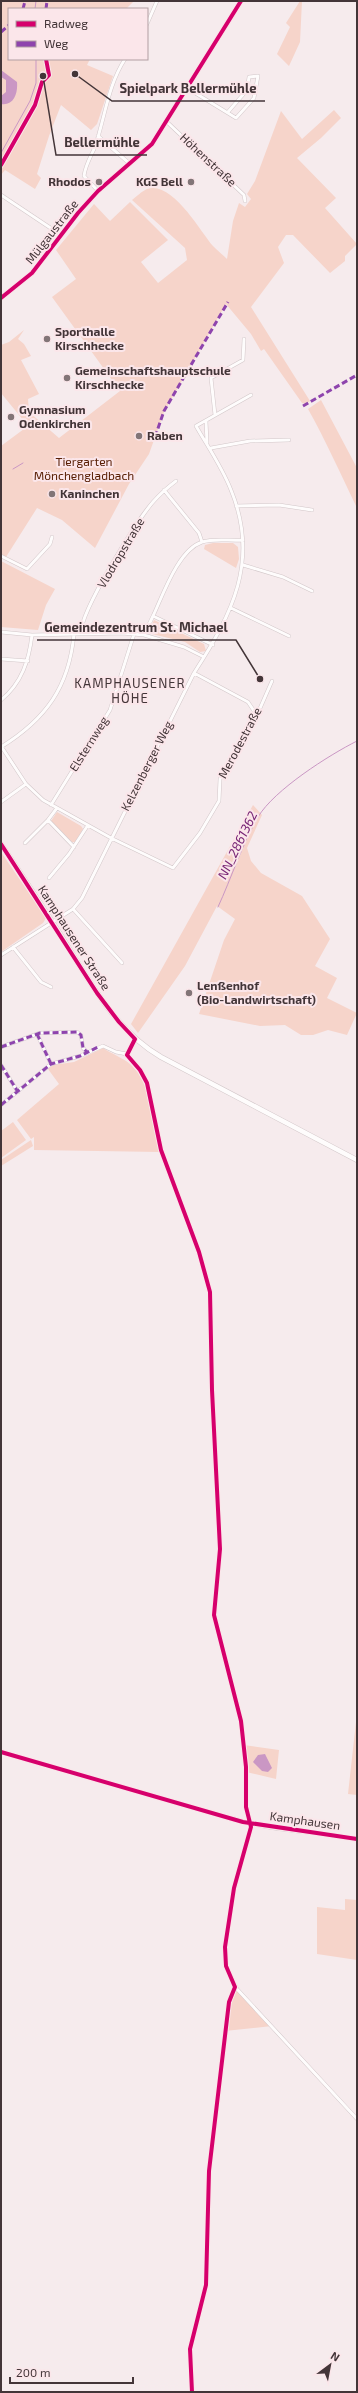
<svg xmlns="http://www.w3.org/2000/svg" width="358" height="2393" viewBox="0 0 358 2393" font-family="'Exo 2',sans-serif">
  <style>
    .green { fill: #f6d4ca }
    .water { fill: #ca97c4 }
    .lines { fill: none; stroke-linecap: round; stroke-linejoin: round }
    .stream { stroke: #ca97c4; stroke-width: 1 }
    .minor-casing { stroke: #d2c7c9; stroke-width: 4 }
    .tertiary-casing { stroke: #d2c7c9; stroke-width: 5 }
    .secondary-casing { stroke: #d2c7c9; stroke-width: 5.5 }
    .minor { stroke: #fefcfc; stroke-width: 3 }
    .tertiary { stroke: #fefcfc; stroke-width: 4 }
    .secondary { stroke: #fefcfc; stroke-width: 4.5 }
    .quiet { stroke: #8e44ad; stroke-width: 3; stroke-dasharray: 6 3; stroke-linecap: butt }
    .cycleway-casing { stroke: #fbe6ea; stroke-width: 6 }
    .cycleway { stroke: #d6006c; stroke-width: 4 }
    .poi-dot { fill: #827577; stroke: #fbe6ea; stroke-width: 1.5 }
    .labels { text-anchor: middle; stroke-width: 4; stroke-linejoin: round; paint-order: stroke }
    .street-label { font-size: 12px; fill: #433538; stroke: #fbe6ea }
    .poi-label { font-size: 12px; font-weight: bold; fill: #433538; stroke: #fbe6ea; text-anchor: start }
    .park-label { font-size: 12px; fill: #592006; stroke: #fbe6ea }
    .neighbourhood-label { font-size: 13px; letter-spacing: 1px; fill: #433538; stroke: #fbe6ea }
    .water-label { font-size: 13px; font-style: italic; fill: #772475; stroke: #fbe6ea }
    .leader { fill: none; stroke: #433538; stroke-width: 1.5 }
    .callout-dot { fill: #433538; stroke: #fbe6ea; stroke-width: 1.5 }
    .callout-label { font-size: 13px; text-anchor: middle; font-weight: bold; fill: #433538; stroke: #fbe6ea; stroke-width: 4; stroke-linejoin: round; paint-order: stroke }
  </style>
  <rect width="100%" height="100%" fill="#f6ebed"/>
  <path class="green" d="M 1,1 L 134,1 L 126,9 L 9,9 L 9,59 L 90,59 L 87,65 L 113,76 L 97,124 L 91,130 L 61,105 L 49,136 L 37,174 L 41,178 L 35,189 L 5,170 L 1,175 Z
    M 300,1 L 302,1 L 300,42 L 289,66 L 277,54 L 290,27 L 286,23 Z
    M 334,110 L 341,118 L 321,138 L 297,158 L 336,198 L 325,208 L 357,244 L 345,256 L 345,261 L 330,273 L 293,235 L 286,235 L 278,247 L 284,263 L 251,307 L 310,401 L 306,404 L 302,403 L 264,349 L 261,351 L 251,334 L 226,304 L 164,412 L 149,454 L 129,484 L 95,548 L 62,520 L 37,508 L 6,557 L 1,554 L 1,446 L 28,426 L 1,393 L 1,345 L 9,342 L 24,330 L 18,339 L 24,344 L 31,356 L 21,360 L 39,394 L 28,399 L 29,412 L 59,438 L 120,391 L 52,297 L 76,279 L 56,250 L 94,204 L 110,221 L 130,202 L 168,240 L 141,262 L 158,283 L 187,260 L 185,248 L 132,200 C 136,197 142,191 147,189 C 172,180 200,231 213,246 C 218,251 223,255 227,259 L 233,221 L 239,203 L 245,207 L 251,199 L 247,194 L 255,181 L 281,111 L 302,139 Z
    M 321,400 L 357,468 L 357,508 C 341,475 326,441 308,409 Z
    M 213,543 L 233,543 L 238,547 L 239,559 L 236,568 L 204,549 L 205,545 Z
    M 1,561 L 55,589 L 46,605 L 38,630 L 1,627 Z
    M 154,620 L 204,644 L 206,651 L 200,652 L 185,642 L 148,633 Z
    M 253,805 L 262,815 L 247,848 L 251,861 L 261,873 L 302,896 L 330,939 L 315,966 L 337,978 L 327,998 L 357,1013 L 347,1035 L 328,1030 L 313,1035 L 301,1035 L 285,1025 L 260,1026 L 199,1014 L 224,940 L 235,919 L 217,906 L 185,966 L 138,1033 L 131,1024 Z
    M 57,812 L 81,826 L 83,829 L 75,842 L 72,842 L 51,821 Z
    M 1,852 L 46,918 L 43,923 L 1,952 Z
    M 103,1048 C 112,1054 123,1058 130,1064 C 154,1085 150,1123 160,1152 L 34,1150 L 34,1137 L 31,1139 L 17,1120 L 59,1084 L 48,1069 L 53,1065 L 74,1062 Z
    M 13,1122 L 26,1140 L 1,1158 L 1,1131 Z
    M 31,1140 L 33,1146 L 1,1166 L 1,1160 Z
    M 357,1713 L 357,1795 L 348,1794 Z
    M 244,1745 L 279,1750 L 276,1779 L 246,1772 Z
    M 345,1899 L 357,1900 L 357,1960 L 317,1954 L 317,1907 L 345,1910 Z
    M 235,1987 L 272,2026 L 225,2031 L 231,1995 Z"/>
  <path class="water" d="M 1,70 L 17,82 C 18,93 14,106 1,104 L 1,96 L 6,92 L 6,80 L 1,77 Z
    M 265,1754 L 272,1768 L 268,1772 L 262,1771 L 253,1762 L 258,1755 Z"/>
  <g class="lines">
    <path class="stream" d="M 35,9 L 36,1
      M 1,153 L 30,101 L 36,83 L 36,59
      M 13,469 L 23,463
      M 218,907 C 231,879 243,842 258,817 C 274,790 329,755 357,741"/>
    <g class="minor-casing">
      <path id="minor" d="M 147,24 L 157,1
        M 187,88 L 236,118 L 254,98 L 258,76 L 249,77 L 247,90 L 228,112
        M 167,122 L 244,195 L 245,201
        M 98,136 L 130,164
        M 98,191 L 84,176 C 85,166 91,156 95,147 C 105,117 108,85 125,59
        M 1,195 L 61,235
        M 215,415 L 211,378 L 243,360 L 244,339
        M 206,421 L 207,443
        M 211,448 L 250,441 L 289,440
        M 164,490 L 199,533 L 202,542
        M 236,506 L 279,505 L 312,510
        M 1,556 L 27,569 L 50,544 L 52,537
        M 243,565 L 283,577 L 312,591
        M 231,608 L 289,636
        M 153,616 C 163,595 178,550 202,542 C 214,538 230,541 243,540
        M 1,632 L 32,635 L 122,633 L 144,635 L 184,647 L 204,657
        M 81,633 C 80,612 137,520 153,502 C 160,494 168,487 176,481
        M 144,635 L 153,616 L 213,645
        M 1,659 L 28,661
        M 194,673 L 248,702 L 256,714
        M 1,700 C 22,683 29,660 32,635
        M 1,746 L 26,784 L 43,800 L 111,838 L 173,868 L 200,833 L 216,806 L 219,801 L 220,779 L 254,722 L 272,681
        M 1,747 C 46,719 69,687 74,634
        M 1,802 L 26,784
        M 51,805 L 110,710 L 134,634
        M 48,820 L 74,847
        M 25,843 L 48,820 L 57,808
        M 49,878 L 69,854 L 88,825
        M 73,909 L 122,963
        M 13,947 L 41,982 L 51,987
        M 1,955 L 73,909 L 82,898 L 194,673 C 232,614 260,561 231,490 C 222,467 208,447 196,426 L 251,395
        M 37,1034 L 51,1064
        M 135,1039 L 127,1055 L 140,1070 L 147,1083 L 161,1150 L 199,1252 L 210,1292 L 212,1390 L 220,1549 L 214,1615 L 241,1721 L 246,1767 L 246,1807 L 251,1827 L 234,1888 L 225,1947 L 226,1966 L 237,1989 L 357,2119
        M 1,1047 L 40,1033 L 77,1032 L 81,1035 L 83,1048 L 87,1052
        M 1,1065 L 18,1092
        M 1,1105 L 51,1064 L 80,1056 L 103,1046 L 116,1052 L 127,1054
        M 232,1818 C 272,1832 316,1831 357,1839"/>
    </g>
    <g class="tertiary-casing">
      <path id="tertiary" d="M 1,298 L 32,273 L 78,213 L 98,191 L 152,144 L 241,1"/>
    </g>
    <g class="secondary-casing">
      <path id="secondary" d="M 1,844 C 21,874 41,904 60,934 C 88,978 114,1030 161,1057 L 357,1160"/>
    </g>
    <use href="#minor" class="minor"/>
    <use href="#tertiary" class="tertiary"/>
    <use href="#secondary" class="secondary"/>
    <path class="quiet" d="M 23,9 L 25,1
      M 46,9 L 47,1
      M 1,32 L 9,25
      M 303,406 L 357,375
      M 155,437 L 164,411 L 228,302
      M 37,1034 L 51,1064
      M 1,1047 L 40,1033 L 77,1032 L 81,1035 L 83,1048 L 87,1052
      M 1,1065 L 18,1092
      M 1,1105 L 51,1064 L 80,1056 L 98,1047"/>
    <g class="cycleway-casing">
      <path id="cycleway" d="M 1,165 L 35,105 L 42,82 L 49,75 L 46,59
        M 1,298 L 32,273 L 78,213 L 98,191 L 152,144 L 241,1
        M 1,844 L 97,993 L 119,1022 L 135,1039 L 127,1055 L 140,1070 L 147,1083 L 161,1150 L 199,1252 L 210,1292 L 212,1390 L 220,1549 L 214,1615 L 241,1721 L 246,1767 L 246,1807 L 251,1827 L 234,1888 L 225,1947 L 226,1966 L 235,1987 L 229,2002 L 209,2171 L 206,2285 L 190,2349 L 192,2392
        M 1,1752 L 243,1822 L 357,1839"/>
    </g>
    <use href="#cycleway" class="cycleway"/>
  </g>
  <g class="poi-dot">
    <circle cx="99" cy="182" r="4"/>
    <circle cx="191" cy="182" r="4"/>
    <circle cx="47" cy="339" r="4"/>
    <circle cx="67" cy="378" r="4"/>
    <circle cx="11" cy="417" r="4"/>
    <circle cx="139" cy="436" r="4"/>
    <circle cx="52" cy="494" r="4"/>
    <circle cx="189" cy="993" r="4"/>
  </g>
  <g class="labels">
    <g class="street-label">
      <text transform="translate(208 160) rotate(43)" y="4">Höhenstraße</text>
      <text transform="translate(52 232) rotate(-52)" y="4">Mülgaustraße</text>
      <text transform="translate(121 553) rotate(-59)" y="4">Vlodropstraße</text>
      <text transform="translate(240 743) rotate(-62)" y="4">Merodestraße</text>
      <text transform="translate(89 744) rotate(-58)" y="4">Elsternweg</text>
      <text transform="translate(147 766) rotate(-63)" y="4">Kelzenberger Weg</text>
      <text transform="translate(74 938) rotate(57)" y="4">Kamphausener Straße</text>
      <text transform="translate(305 1821) rotate(8)" y="4">Kamphausen</text>
    </g>
    <g class="poi-label">
      <text x="91" y="186" text-anchor="end">Rhodos</text>
      <text x="183" y="186" text-anchor="end">KGS Bell</text>
      <text x="55" y="336">Sporthalle<tspan x="55" dy="14">Kirschhecke</tspan></text>
      <text x="75" y="375">Gemeinschaftshauptschule<tspan x="75" dy="14">Kirschhecke</tspan></text>
      <text x="19" y="414">Gymnasium<tspan x="19" dy="14">Odenkirchen</tspan></text>
      <text x="147" y="440">Raben</text>
      <text x="60" y="498">Kaninchen</text>
      <text x="197" y="990">Lenßenhof<tspan x="197" dy="14">(Bio-Landwirtschaft)</tspan></text>
    </g>
    <g class="park-label">
      <text x="84" y="466">Tiergarten<tspan x="84" dy="14">Mönchengladbach</tspan></text>
    </g>
    <g class="neighbourhood-label">
      <text x="130" y="688">KAMPHAUSENER<tspan x="130" dy="15">HÖHE</tspan></text>
    </g>
    <g class="water-label">
      <text transform="translate(237 845) rotate(-64)" y="5">NN_2861362</text>
    </g>
  </g>
  <path class="leader" d="M75 74L112 101H265M43 76L56 155H147M260 679L236 640H37"/>
  <g class="callout-dot">
    <circle cx="75" cy="74" r="4"/>
    <circle cx="43" cy="76" r="4"/>
    <circle cx="260" cy="679" r="4"/>
  </g>
  <g class="callout-label">
    <text x="188" y="93">Spielpark Bellermühle</text>
    <text x="102" y="147">Bellermühle</text>
    <text x="136" y="632">Gemeindezentrum St. Michael</text>
  </g>
  <rect width="358" height="2393" fill="none" stroke="#433538" stroke-width="4"/>
  <rect x="8" y="8" width="140" height="52" fill="#fbe6ea" stroke="#b19fa3"/>
  <rect x="16" y="21" width="20" height="6" fill="#d6006c" stroke="#b19fa3"/>
  <text x="44" y="28" font-size="12" fill="#433538">Radweg</text>
  <rect x="16" y="41" width="20" height="6" fill="#8e44ad" stroke="#b19fa3"/>
  <text x="44" y="48" font-size="12" fill="#433538">Weg</text>
  <g transform="translate(330 2365) rotate(32)" stroke="#fbe6ea" stroke-width="3" paint-order="stroke">
  <path d="M0-3L7 15L0 10L-7 15Z" fill="#433538"/>
  <text y="-6" font-size="11" font-weight="bold" text-anchor="middle" fill="#433538">N</text>
  </g>
  <path d="M10 2377v6h123v-6" fill="none" stroke="#433538" stroke-width="2"/>
  <text x="16" y="2377" font-size="12" fill="#433538" stroke="#fbe6ea" stroke-width="3" paint-order="stroke">200 m</text>
</svg>
